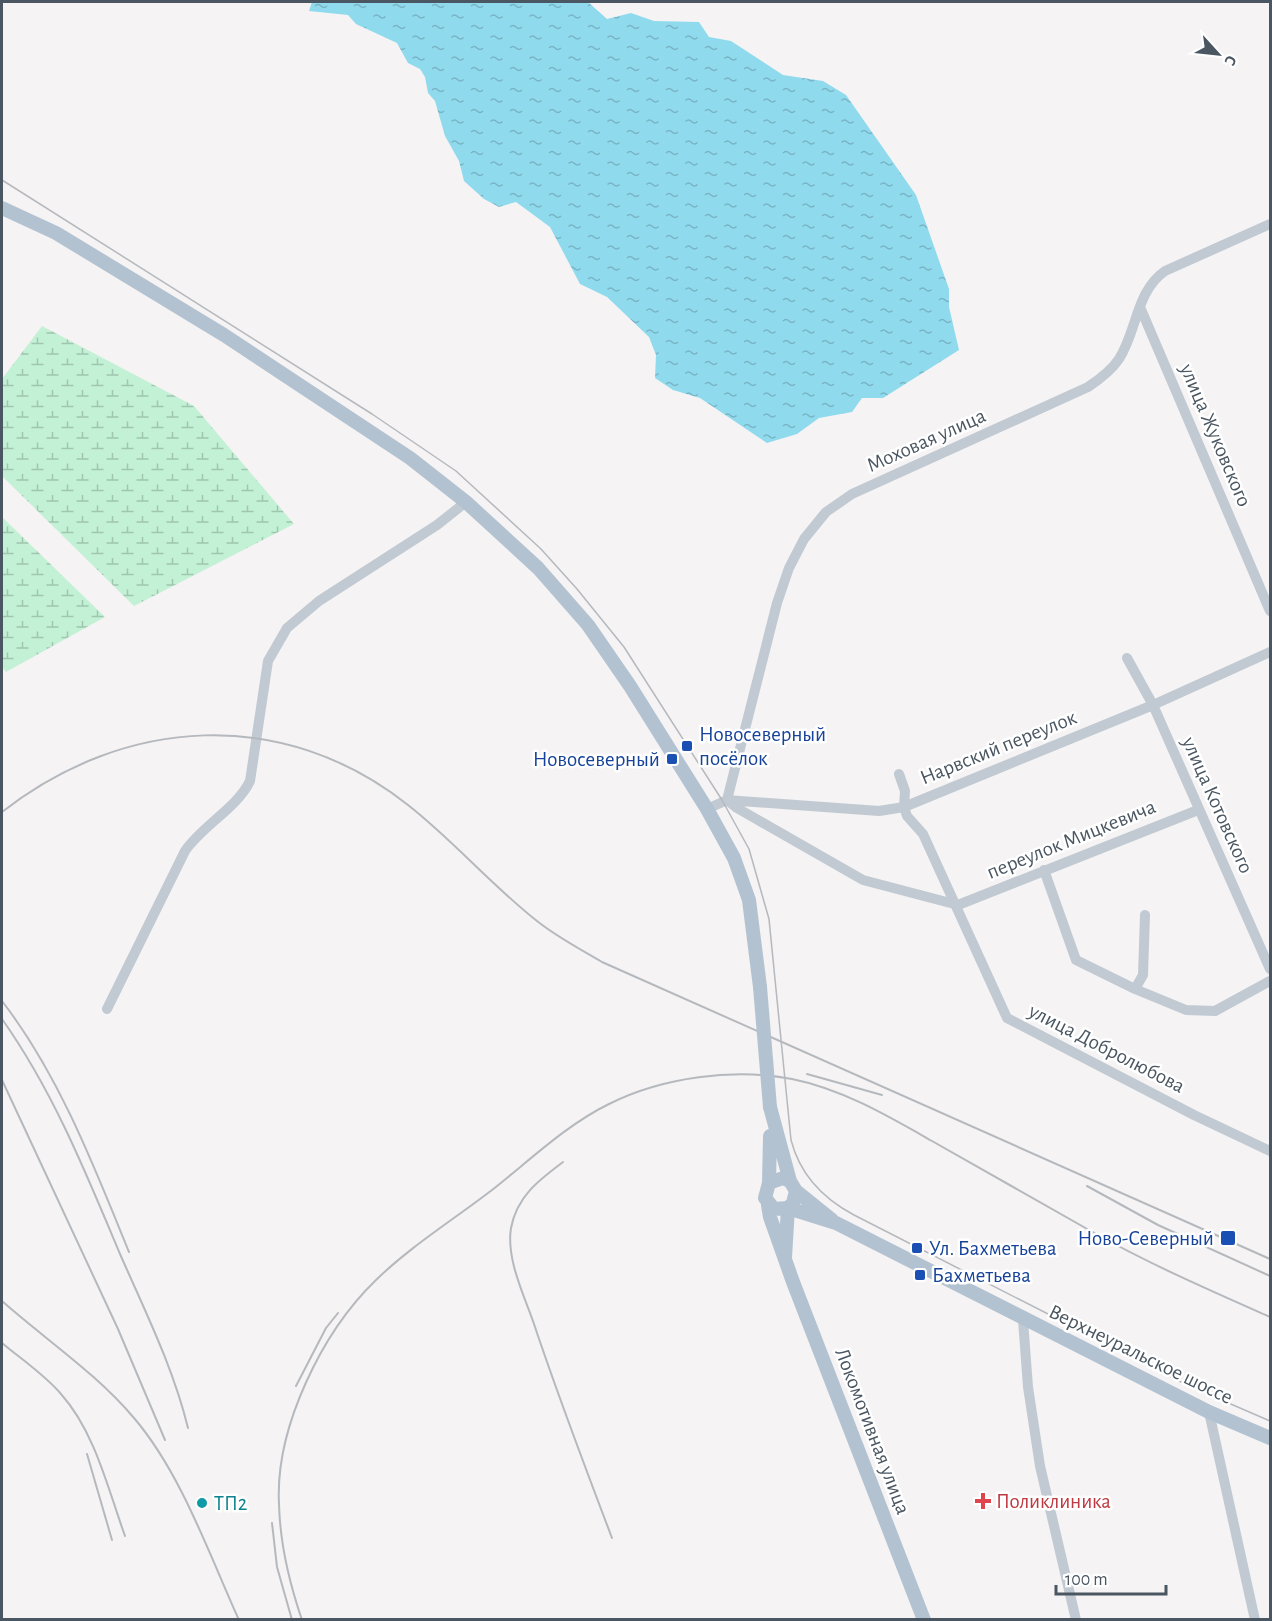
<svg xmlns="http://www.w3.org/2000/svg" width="1272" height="1621" viewBox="0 0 1272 1621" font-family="'Alegreya Sans',sans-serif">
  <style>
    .wetland { fill: url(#wetland-marsh) }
    .water { fill: url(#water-ripples) }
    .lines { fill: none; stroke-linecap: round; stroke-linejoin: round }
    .minor { stroke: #c1cad2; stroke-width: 10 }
    .major { stroke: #b3c2d1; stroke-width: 14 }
    .tram { stroke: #b5b8bd; stroke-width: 1.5 }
    .rail { stroke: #b5b8bd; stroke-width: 2 }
    .major-bridge { stroke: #b3c2d1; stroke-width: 14 }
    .transit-dot { fill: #1a4fb4; stroke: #fff; stroke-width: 2 }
    .health-dot { fill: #e0444e; stroke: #fff; stroke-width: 2 }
    .culture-dot { fill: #0f9aa8; stroke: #fff; stroke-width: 2 }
    .labels { text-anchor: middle; stroke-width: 5; stroke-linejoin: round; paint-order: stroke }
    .street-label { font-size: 21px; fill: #4a5661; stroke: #fff }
    .transit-label { font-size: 21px; fill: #164399; stroke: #fff; text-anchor: start }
    .health-label { font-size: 21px; fill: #be3a42; stroke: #fff; text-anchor: start }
    .culture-label { font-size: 21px; fill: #0d838f; stroke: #fff; text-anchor: start }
  </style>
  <defs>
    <pattern id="wetland-marsh" width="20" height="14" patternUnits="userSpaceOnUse" patternTransform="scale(1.5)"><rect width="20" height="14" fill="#c3f1d5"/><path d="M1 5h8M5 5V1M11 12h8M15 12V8" fill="none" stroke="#a0c6b0"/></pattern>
    <pattern id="water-ripples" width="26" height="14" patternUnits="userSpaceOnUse" patternTransform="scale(1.5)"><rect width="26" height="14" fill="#90daee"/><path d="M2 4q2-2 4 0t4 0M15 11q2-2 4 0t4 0" fill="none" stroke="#78b4c4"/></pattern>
  </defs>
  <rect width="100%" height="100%" fill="#f5f3f3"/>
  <path class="wetland" d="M 42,326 L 194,406 L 294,524 L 134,606 L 2,476 L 2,379 Z
    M 2,517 L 105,617 L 6,672 L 2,667 Z"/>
  <path class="water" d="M 312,2 L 588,2 L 607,19 L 631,13 L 654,21 L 699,22 L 709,37 L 731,41 L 783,75 L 823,81 L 846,95 L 916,195 L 949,289 L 949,307 L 959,350 L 883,398 L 862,398 L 852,412 L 819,418 L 797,434 L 767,443 L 700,398 L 673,390 L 655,378 L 656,355 L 649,337 L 607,297 L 580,284 L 550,227 L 516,202 L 499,207 L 484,199 L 464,181 L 459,161 L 445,136 L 435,101 L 428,93 L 425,77 L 420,69 L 408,63 L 397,43 L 356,24 L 348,15 L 309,11 Z"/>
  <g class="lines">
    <path class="minor" d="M 1140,307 L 1270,611
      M 1127,658 L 1153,705 L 1270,969
      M 899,774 L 905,791 L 904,807 L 907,816 L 923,834 L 1007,1018 L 1194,1115 L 1270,1151
      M 727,800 L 777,603 L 789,568 L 804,539 L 826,512 L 852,494 L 1088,387 C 1100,379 1111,371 1119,359 C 1137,331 1136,291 1165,271 L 1270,224
      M 727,800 L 737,808 L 863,880 L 958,905 L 1198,810
      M 707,809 L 727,800 L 879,811 L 904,807 L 1153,705 L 1270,652
      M 1044,870 L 1076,960 L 1135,989
      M 1145,915 L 1143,975 L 1135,989 L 1186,1010 L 1215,1011 L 1270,981
      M 107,1009 L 185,851 C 203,825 237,808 250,781 L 268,661 L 287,628 L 319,601 L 437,525 L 466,502
      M 1023,1320 L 1028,1387 L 1040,1466 L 1076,1620
      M 1209,1412 L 1255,1620"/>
    <path class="major" d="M 2,208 L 56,233 L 224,335 L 410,458 L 466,502 L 538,568 L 588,625 L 630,686 L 707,809 L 734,858 L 749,900 L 760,987
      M 770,1107 L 790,1181
      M 769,1183 L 770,1136
      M 796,1191 L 832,1220
      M 768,1205 L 770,1217 L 793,1282 L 924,1620
      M 785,1257 L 788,1208 L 793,1203 L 796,1191 L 790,1181 L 783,1178 L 769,1183 L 765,1198 L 774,1209 L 788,1208 L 836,1223 L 1209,1412 L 1270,1438"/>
    <path class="tram" d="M 2,180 L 372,414 L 456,471 L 541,549 L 577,589 L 624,647 L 722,800 L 749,849 L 769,919 L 791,1140 C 800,1175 822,1198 854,1215 L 1187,1385 L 1270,1421"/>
    <path class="rail" d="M 2,812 C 125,716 283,706 408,805 C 454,841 491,885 537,921 C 557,937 580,949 602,962 L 1270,1259
      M 2,1001 C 59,1075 94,1166 129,1252
      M 2,1019 C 53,1091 86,1173 120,1254 C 145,1311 173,1367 188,1428
      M 807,1074 L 882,1095
      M 2,1080 L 118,1329 L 165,1440
      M 563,1162 C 539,1180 517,1196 511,1228 C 506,1259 524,1295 534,1324 C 558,1396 585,1467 612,1538
      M 1087,1186 L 1158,1225 L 1270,1276
      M 2,1301 C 46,1340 96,1373 134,1418 C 181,1473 209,1554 239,1620
      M 2,1343 C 21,1359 45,1375 61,1394 C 95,1432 108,1489 125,1536
      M 296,1386 L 326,1328 L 338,1313
      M 87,1454 L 112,1540
      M 272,1523 L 277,1567 L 292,1620
      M 302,1620 C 289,1582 280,1544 279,1504 C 275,1428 322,1332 376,1280 C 411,1246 453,1220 492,1190 C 529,1161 566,1125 609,1104 C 663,1077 733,1068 792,1079 C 842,1089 888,1116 932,1141 C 984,1170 1036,1200 1089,1230 C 1147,1263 1209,1290 1270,1317"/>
    <path class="major-bridge" d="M 760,987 L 770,1107"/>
  </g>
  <g class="transit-dot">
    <rect x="681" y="740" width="12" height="12" rx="3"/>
    <rect x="666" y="753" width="12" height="12" rx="3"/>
    <rect x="1220" y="1230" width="16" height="16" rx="3"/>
    <rect x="911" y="1242" width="12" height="12" rx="3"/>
    <rect x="914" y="1269" width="12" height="12" rx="3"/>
  </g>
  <path class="health-dot" d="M980 1492h6v6h6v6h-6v6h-6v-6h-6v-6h6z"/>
  <circle class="culture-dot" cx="202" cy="1503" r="6"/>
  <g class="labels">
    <g class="street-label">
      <text transform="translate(1216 435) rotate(67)" y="7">улица Жуковского</text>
      <text transform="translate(926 440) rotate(-24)" y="7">Моховая улица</text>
      <text transform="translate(998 747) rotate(-22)" y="7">Нарвский переулок</text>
      <text transform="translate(1218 805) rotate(66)" y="7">улица Котовского</text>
      <text transform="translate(1071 839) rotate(-22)" y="7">переулок Мицкевича</text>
      <text transform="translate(1107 1048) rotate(27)" y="7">улица Добролюбова</text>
      <text transform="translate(1141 1354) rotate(26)" y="7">Верхнеуральское шоссе</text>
      <text transform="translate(873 1431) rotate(69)" y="7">Локомотивная улица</text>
    </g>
    <g class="transit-label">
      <text x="699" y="741">Новосеверный<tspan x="699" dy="24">посёлок</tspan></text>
      <text x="660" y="766" text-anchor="end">Новосеверный</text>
      <text x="1214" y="1245" text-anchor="end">Ново-Северный</text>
      <text x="929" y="1255">Ул. Бахметьева</text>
      <text x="932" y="1282">Бахметьева</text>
    </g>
    <g class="health-label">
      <text x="996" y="1508">Поликлиника</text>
    </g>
    <g class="culture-label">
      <text x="214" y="1510">ТП2</text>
    </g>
  </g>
  <rect width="1272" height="1621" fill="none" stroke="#4a5661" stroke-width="6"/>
  <g transform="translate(1218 54) rotate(117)" stroke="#ffffff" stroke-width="4.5" paint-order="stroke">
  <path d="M0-4.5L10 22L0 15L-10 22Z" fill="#4a5661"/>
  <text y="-9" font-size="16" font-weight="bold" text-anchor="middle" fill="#4a5661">С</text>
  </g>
  <path d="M1056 1585v9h110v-9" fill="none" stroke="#4a5661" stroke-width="3"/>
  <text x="1065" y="1585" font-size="18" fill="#4a5661" stroke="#ffffff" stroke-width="4.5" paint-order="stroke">100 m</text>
</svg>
